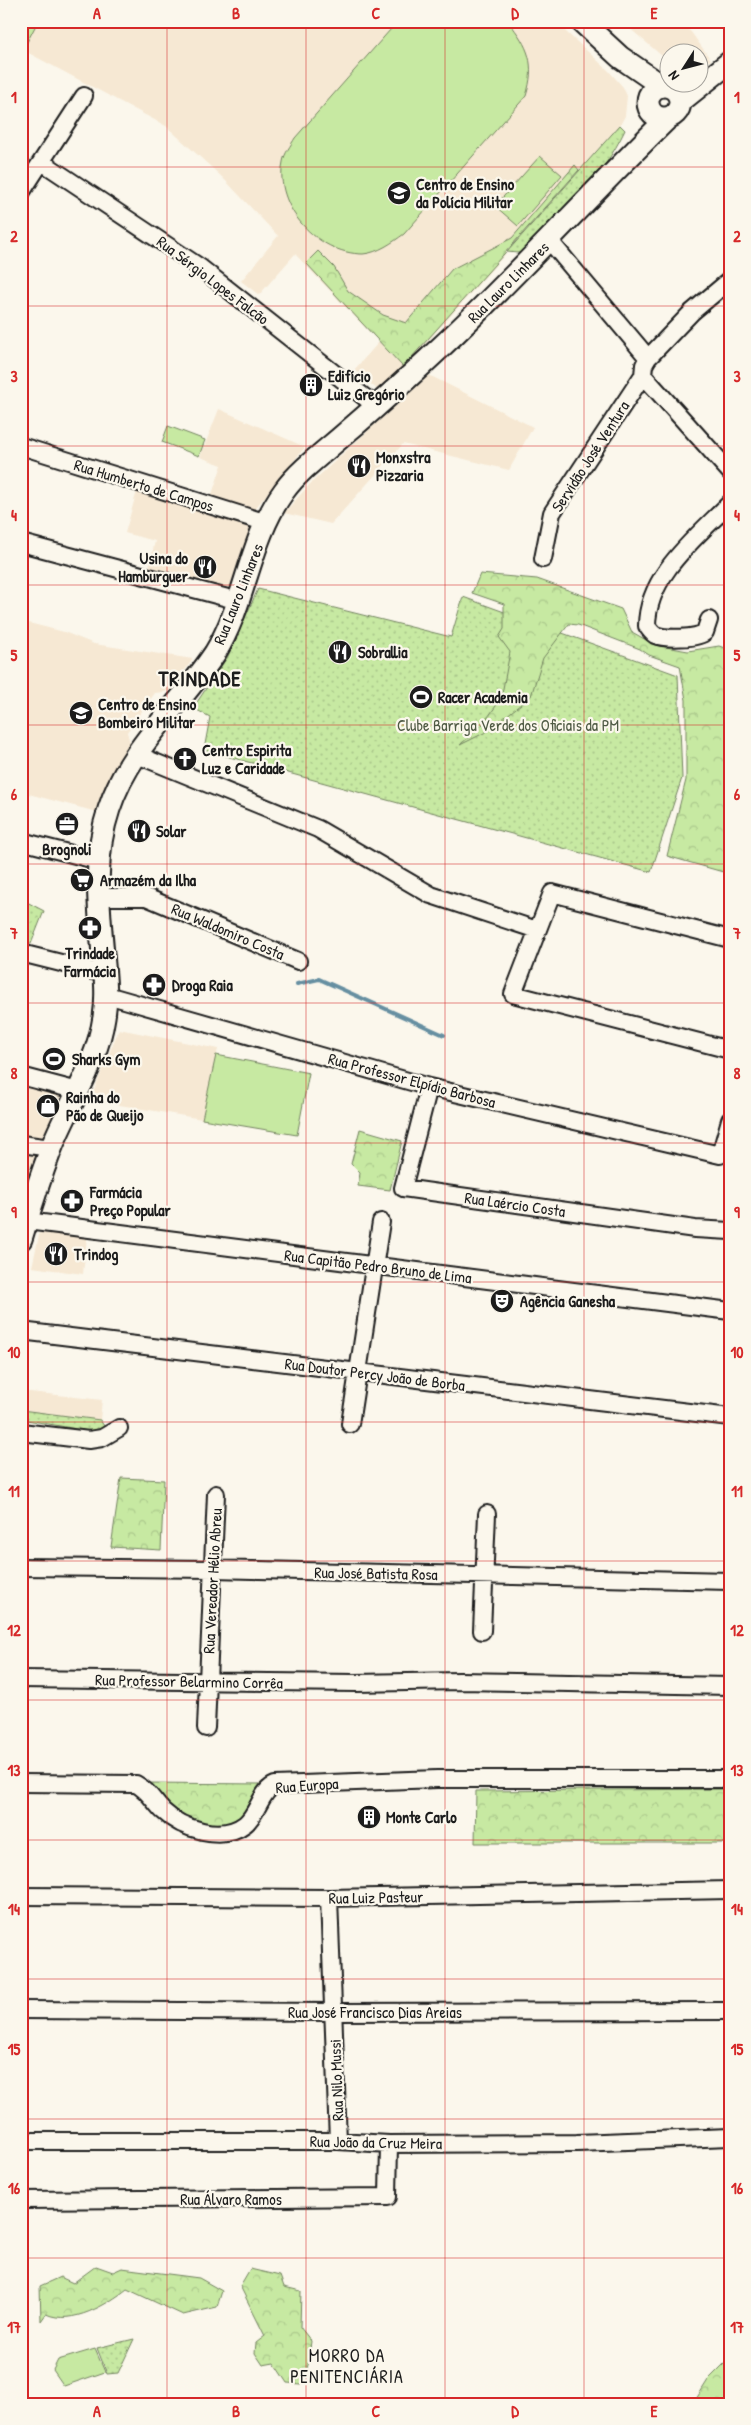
<svg xmlns="http://www.w3.org/2000/svg" width="751" height="2425" viewBox="0 0 751 2425" font-family="'Patrick Hand',sans-serif">
  <style>
    .built { fill: #f6e8d3 }
    .grass { fill: url(#grass-dots); stroke: #72825f }
    .forest { fill: url(#forest-crowns); stroke: #72825f }
    .pitch { fill: #c7e9a2; stroke: #72825f }
    .lines { fill: none; stroke-linecap: round; stroke-linejoin: round }
    .stream { stroke: #668fa1; stroke-width: 4 }
    .minor-casing { stroke: #1c1c1c; stroke-width: 20 }
    .major-casing { stroke: #1c1c1c; stroke-width: 25 }
    .minor { stroke: #fbf7ec; stroke-width: 16 }
    .major { stroke: #fbf7ec; stroke-width: 21 }
    .grid { fill: none; stroke: #d62828; stroke-width: 1; stroke-opacity: 0.55 }
    .labels { text-anchor: middle; stroke-width: 4.5; stroke-linejoin: round; paint-order: stroke }
    .poi-label { font-size: 16px; font-weight: bold; fill: #1c1c1c; stroke: #fbf7ec; text-anchor: start }
    .street-label { font-size: 16px; fill: #1c1c1c; stroke: #fbf7ec }
    .park-label { font-size: 16px; fill: #4f5a44; stroke: #fbf7ec }
    .neighbourhood-label { font-size: 18px; letter-spacing: 1px; fill: #1c1c1c; stroke: #fbf7ec }
    .district-label { font-size: 21px; font-weight: bold; letter-spacing: 1px; fill: #1c1c1c; stroke: #fbf7ec }
    .neatline { fill: none; stroke: #d62828; stroke-width: 2 }
    .grid-label { font-size: 16px; text-anchor: middle; font-weight: bold; fill: #d62828 }
  </style>
  <defs>
    <pattern id="grass-dots" width="8" height="8" patternUnits="userSpaceOnUse" patternTransform="scale(1.25)"><rect width="8" height="8" fill="#c7e9a2"/><path d="M2 2h.1M6 6h.1" fill="none" stroke="#aac78b" stroke-width="1.8" stroke-linecap="round"/></pattern>
    <pattern id="forest-crowns" width="20" height="18" patternUnits="userSpaceOnUse" patternTransform="scale(1.25)"><rect width="20" height="18" fill="#c7e9a2"/><path d="M2 6a3 3 0 1 1 6 0M12 15a3 3 0 1 1 6 0" fill="none" stroke="#aac78b"/></pattern>
  </defs>
  <rect width="100%" height="100%" fill="#fbf7ec"/>
  <filter id="ink" filterUnits="userSpaceOnUse"><feTurbulence type="fractalNoise" baseFrequency=".02" numOctaves="2"/><feDisplacementMap in="SourceGraphic" scale="10" xChannelSelector="R" yChannelSelector="G"/><feConvolveMatrix kernelMatrix="1 2 1 2 8 2 1 2 1" color-interpolation-filters="sRGB"/></filter>
  <g filter="url(#ink)">
    <path class="built" d="M 21,21 L 554,21 L 608,70 L 623,87 L 627,96 L 625,116 L 620,125 L 404,368 L 378,390 L 354,370 L 379,342 L 295,254 L 259,295 L 241,281 L 278,236 L 223,178 L 166,126 L 21,49 Z
      M 621,21 L 678,21 L 691,32 L 711,60 L 699,63 L 698,52 L 668,52 L 668,61 Z
      M 429,375 L 533,427 L 509,470 L 403,444 L 331,524 L 284,513 L 310,484 Z
      M 219,409 L 305,447 L 254,510 L 211,497 L 222,465 L 200,457 Z
      M 137,491 L 251,526 L 231,589 L 149,567 L 155,541 L 125,533 Z
      M 21,621 L 64,632 L 94,644 L 193,659 L 170,691 L 155,693 L 127,732 L 131,746 L 118,763 L 108,782 L 97,812 L 21,792 Z
      M 119,1029 L 218,1049 L 202,1119 L 90,1100 Z
      M 21,1082 L 74,1094 L 50,1141 L 21,1136 Z
      M 21,1150 L 41,1153 L 24,1194 L 21,1193 Z
      M 40,1231 L 87,1237 L 83,1274 L 32,1267 Z
      M 21,1391 L 102,1400 L 100,1420 L 21,1410 Z"/>
    <path class="grass" d="M 620,125 L 625,130 C 602,178 565,215 529,254 L 507,252 Z
      M 258,589 L 451,637 L 463,597 L 678,675 L 682,778 L 651,872 L 204,750 L 210,717 L 193,708 L 228,656 Z
      M 21,899 L 44,911 L 31,944 L 21,942 Z
      M 21,1410 L 100,1420 L 104,1426 L 99,1433 L 21,1419 Z
      M 134,2339 L 118,2373 L 107,2374 L 97,2348 Z"/>
    <path class="forest" d="M 575,165 L 579,170 L 403,367 L 306,263 L 318,251 L 334,267 L 348,291 L 383,315 L 406,323 L 452,269 L 512,238 Z
      M 480,574 L 537,579 L 621,609 L 632,632 L 655,645 L 688,651 L 719,646 L 730,650 L 730,874 L 667,856 L 686,780 L 686,700 L 680,666 L 649,655 L 640,649 L 578,625 L 569,624 L 543,658 L 531,696 L 486,732 L 460,745 L 483,724 L 501,699 L 510,652 L 499,637 L 504,629 L 504,604 L 472,593 Z
      M 360,1129 L 402,1141 L 390,1190 L 358,1186 L 360,1173 L 351,1164 Z
      M 121,1478 L 164,1480 L 161,1550 L 111,1547 Z
      M 147,1783 L 262,1784 L 259,1797 L 236,1824 C 189,1829 176,1817 147,1783 Z
      M 730,1789 L 730,1843 L 475,1843 L 476,1791 Z
      M 96,2266 L 113,2272 L 122,2268 L 199,2278 L 222,2291 L 217,2307 L 183,2315 L 127,2289 C 108,2304 72,2326 46,2314 L 41,2321 L 40,2286 L 60,2277 L 73,2283 Z
      M 250,2269 L 280,2276 L 284,2287 L 301,2291 L 300,2327 L 311,2341 L 308,2365 L 302,2384 L 287,2383 L 274,2363 L 263,2365 L 255,2353 L 256,2343 L 265,2336 L 240,2286 Z
      M 730,2358 L 730,2404 L 693,2404 L 708,2380 Z"/>
    <path class="pitch" d="M 21,21 L 38,21 L 24,48 L 21,46 Z
      M 398,21 L 508,21 C 529,47 536,64 526,96 L 404,234 C 393,242 378,253 363,254 C 317,254 274,206 283,162 C 284,154 291,145 295,138 Z
      M 540,156 L 562,175 L 518,226 L 495,206 Z
      M 168,426 L 205,440 L 199,456 L 162,442 Z
      M 216,1055 L 309,1073 L 297,1135 L 202,1119 Z
      M 95,2349 L 105,2372 L 64,2386 L 53,2370 L 58,2360 Z"/>
    <g class="lines">
      <path class="stream" d="M 297,984 L 319,979 L 444,1035"/>
      <g class="minor-casing">
        <path id="minor" d="M 42,162 L 201,268 L 377,407
          M 21,193 L 84,96
          M 549,240 L 648,358
          M 643,375 L 730,472
          M 21,446 L 267,523
          M 21,543 L 239,601
          M 543,559 L 552,513 L 643,375 L 644,365 L 648,358 L 692,312 L 730,280
          M 709,620 L 705,632 C 698,639 664,639 655,635 C 652,633 649,629 647,626 C 647,575 697,537 730,503
          M 135,754 L 318,829 L 431,895 L 537,930
          M 21,841 L 99,861
          M 98,897 L 146,897 L 298,961
          M 730,939 L 552,893 L 513,994 L 730,1050
          M 21,953 L 105,974
          M 107,995 L 429,1087 L 720,1155 L 730,1120
          M 21,1076 L 78,1091
          M 429,1087 L 403,1188 L 695,1229 L 730,1231
          M 21,1144 L 51,1148
          M 27,1221 L 730,1311
          M 21,1331 L 730,1417
          M 350,1424 L 381,1222
          M 21,1432 L 89,1440 L 102,1438 L 119,1428
          M 21,1567 L 213,1569 L 730,1581
          M 482,1631 L 487,1514
          M 21,1679 L 356,1683 L 460,1681 L 730,1686
          M 206,1728 L 216,1494
          M 21,1783 L 136,1784 C 149,1791 153,1801 163,1811 C 182,1829 222,1842 245,1824 C 258,1814 261,1790 275,1785 L 437,1779 L 730,1779
          M 21,1896 L 329,1898 L 730,1890
          M 329,1898 L 338,2141
          M 21,2010 L 334,2012 L 730,2011
          M 21,2141 L 338,2141 L 389,2144 L 577,2143 L 730,2137
          M 21,2200 L 388,2197 L 389,2144"/>
      </g>
      <g class="major-casing">
        <path id="major" d="M 581,21 L 620,57 L 662,86
          M648 102a16 16 0 1 1 32 0a16 16 0 1 1-32 0Z
          M 681,101 L 730,62
          M 21,1239 C 30,1209 40,1178 51,1149 C 68,1105 97,1065 104,1017 C 108,992 104,968 102,943 C 98,898 94,853 109,809 C 129,747 180,706 215,653 C 246,603 249,539 284,491 C 301,468 327,450 348,431 C 379,405 409,377 439,349 C 518,275 590,194 668,118"/>
      </g>
      <use href="#minor" class="minor"/>
      <use href="#major" class="major"/>
    </g>
  </g>
  <path class="grid" d="M 167,21 L 167,2404M 306,21 L 306,2404M 445,21 L 445,2404M 584,21 L 584,2404M 21,167 L 730,167M 21,306 L 730,306M 21,446 L 730,446M 21,585 L 730,585M 21,725 L 730,725M 21,864 L 730,864M 21,1003 L 730,1003M 21,1143 L 730,1143M 21,1282 L 730,1282M 21,1422 L 730,1422M 21,1561 L 730,1561M 21,1700 L 730,1700M 21,1840 L 730,1840M 21,1979 L 730,1979M 21,2119 L 730,2119M 21,2258 L 730,2258"/>
  <defs>
    <g id="university-disc" transform="scale(1.25)"><circle r="9.5" fill="#1c1c1c" stroke="#fbf7ec"/><path d="M0-5L7-2L0 1L-7-2ZM-4 1L0 2.5L4 1V4Q0 6-4 4Z" fill="#fff"/></g>
    <g id="building-disc" transform="scale(1.25)"><circle r="9.5" fill="#1c1c1c" stroke="#fbf7ec"/><path d="M-4-6H4V6H1V3H-1V6H-4ZM-2.5-4.3h1.7v1.8h-1.7ZM.8-4.3h1.7v1.8H.8ZM-2.5-1h1.7V.8h-1.7ZM.8-1h1.7V.8H.8Z" fill="#fff"/></g>
    <g id="restaurant-disc" transform="scale(1.25)"><circle r="9.5" fill="#1c1c1c" stroke="#fbf7ec"/><path d="M-5-6h1v4h1v-4h1v4h1v-4h1v5L-1.5 .5V6h-2V.5L-5-1ZM5-6V6H3V1.5H1.5Q1.5-4 5-6Z" fill="#fff"/></g>
    <g id="stadium-disc" transform="scale(1.25)"><circle r="9.5" fill="#1c1c1c" stroke="#fbf7ec"/><path d="M0-5a6.5 5 0 1 0 0 10a6.5 5 0 1 0 0-10ZM-3.5-1.8h7v3.6h-7Z" fill="#fff"/></g>
    <g id="church-disc" transform="scale(1.25)"><circle r="9.5" fill="#1c1c1c" stroke="#fbf7ec"/><path d="M-1.2-6h2.4v3.5h3.3v2.4h-3.3V6h-2.4V-.1h-3.3v-2.4h3.3Z" fill="#fff"/></g>
    <g id="office-disc" transform="scale(1.25)"><circle r="9.5" fill="#1c1c1c" stroke="#fbf7ec"/><path d="M-6-3h4V-5.5h4V-3h4V5H-6ZM-1-4.5V-3h2v-1.5ZM-6 0V1H6V0Z" fill="#fff"/></g>
    <g id="supermarket-disc" transform="scale(1.25)"><circle r="9.5" fill="#1c1c1c" stroke="#fbf7ec"/><path d="M-6-5.5h2.5l.6 2H6L4.5 2H-2.5L-4.4-4H-6ZM-1.5 3.2a1.3 1.3 0 1 0 .1 0ZM3 3.2a1.3 1.3 0 1 0 .1 0Z" fill="#fff"/></g>
    <g id="pharmacy-disc" transform="scale(1.25)"><circle r="9.5" fill="#1c1c1c" stroke="#fbf7ec"/><path d="M-2-6h4v4h4v4h-4v4h-4v-4h-4v-4h4Z" fill="#fff"/></g>
    <g id="shop-disc" transform="scale(1.25)"><circle r="9.5" fill="#1c1c1c" stroke="#fbf7ec"/><path d="M-5-2.5h2.3a2.7 3.5 0 0 1 5.4 0H5L5.5 6h-11ZM-1.5-2.5h3a1.5 2.3 0 0 0-3 0Z" fill="#fff"/></g>
    <g id="theatre-disc" transform="scale(1.25)"><circle r="9.5" fill="#1c1c1c" stroke="#fbf7ec"/><path d="M-5-5.5Q0-4 5-5.5V0Q5 5 0 6Q-5 5-5 0ZM-3.3-2.5H-1v1.5H-3.3ZM1-2.5H3.3v1.5H1ZM-2.8 1Q0 5.5 2.8 1Z" fill="#fff"/></g>
  </defs>
  <g fill-rule="evenodd">
    <use href="#university-disc" x="399" y="193"/>
    <use href="#building-disc" x="311" y="385"/>
    <use href="#restaurant-disc" x="359" y="466"/>
    <use href="#restaurant-disc" x="205" y="567"/>
    <use href="#restaurant-disc" x="340" y="652"/>
    <use href="#stadium-disc" x="421" y="697"/>
    <use href="#university-disc" x="81" y="713"/>
    <use href="#church-disc" x="185" y="759"/>
    <use href="#office-disc" x="67" y="824"/>
    <use href="#restaurant-disc" x="139" y="831"/>
    <use href="#supermarket-disc" x="82" y="880"/>
    <use href="#pharmacy-disc" x="90" y="928"/>
    <use href="#pharmacy-disc" x="154" y="985"/>
    <use href="#stadium-disc" x="54" y="1059"/>
    <use href="#shop-disc" x="48" y="1106"/>
    <use href="#pharmacy-disc" x="72" y="1201"/>
    <use href="#restaurant-disc" x="56" y="1254"/>
    <use href="#theatre-disc" x="502" y="1301"/>
    <use href="#building-disc" x="369" y="1817"/>
  </g>
  <g class="labels">
    <g class="poi-label">
      <text x="416" y="190">Centro de Ensino<tspan x="416" dy="18">da Polícia Militar</tspan></text>
      <text x="328" y="382">Edifício<tspan x="328" dy="18">Luiz Gregório</tspan></text>
      <text x="376" y="463">Monxstra<tspan x="376" dy="18">Pizzaria</tspan></text>
      <text x="188" y="564" text-anchor="end">Usina do<tspan x="188" dy="18">Hamburguer</tspan></text>
      <text x="358" y="658">Sobrallia</text>
      <text x="438" y="703">Racer Academia</text>
      <text x="98" y="710">Centro de Ensino<tspan x="98" dy="18">Bombeiro Militar</tspan></text>
      <text x="202" y="756">Centro Espirita<tspan x="202" dy="18">Luz e Caridade</tspan></text>
      <text x="156" y="837">Solar</text>
      <text x="67" y="855" text-anchor="middle">Brognoli</text>
      <text x="100" y="886">Armazém da Ilha</text>
      <text x="90" y="959" text-anchor="middle">Trindade<tspan x="90" dy="18">Farmácia</tspan></text>
      <text x="172" y="991">Droga Raia</text>
      <text x="72" y="1065">Sharks Gym</text>
      <text x="66" y="1103">Rainha do<tspan x="66" dy="18">Pão de Queijo</tspan></text>
      <text x="90" y="1198">Farmácia<tspan x="90" dy="18">Preço Popular</tspan></text>
      <text x="74" y="1260">Trindog</text>
      <text x="520" y="1307">Agência Ganesha</text>
      <text x="386" y="1823">Monte Carlo</text>
    </g>
    <g class="street-label">
      <text transform="translate(213 280) rotate(37)" y="6">Rua Sérgio Lopes Falcão</text>
      <text transform="translate(508 282) rotate(-45)" y="6">Rua Lauro Linhares</text>
      <text transform="translate(590 456) rotate(-57)" y="6">Servidão José Ventura</text>
      <text transform="translate(144 485) rotate(17)" y="6">Rua Humberto de Campos</text>
      <text transform="translate(238 594) rotate(-68)" y="6">Rua Lauro Linhares</text>
      <text transform="translate(228 931) rotate(23)" y="6">Rua Waldomiro Costa</text>
      <text transform="translate(412 1080) rotate(15)" y="6">Rua Professor Elpídio Barbosa</text>
      <text transform="translate(515 1204) rotate(8)" y="6">Rua Laércio Costa</text>
      <text transform="translate(378 1266) rotate(7)" y="6">Rua Capitão Pedro Bruno de Lima</text>
      <text transform="translate(375 1374) rotate(7)" y="6">Rua Doutor Percy João de Borba</text>
      <text transform="translate(376 1573) rotate(1)" y="6">Rua José Batista Rosa</text>
      <text transform="translate(212 1581) rotate(-87)" y="6">Rua Vereador Hélio Abreu</text>
      <text transform="translate(189 1681) rotate(1)" y="6">Rua Professor Belarmino Corrêa</text>
      <text transform="translate(307 1785) rotate(-4)" y="6">Rua Europa</text>
      <text transform="translate(376 1897) rotate(-1)" y="6">Rua Luiz Pasteur</text>
      <text x="375" y="2018">Rua José Francisco Dias Areias</text>
      <text transform="translate(336 2080) rotate(-92)" y="6">Rua Nilo Mussi</text>
      <text transform="translate(376 2142) rotate(1)" y="6">Rua João da Cruz Meira</text>
      <text x="231" y="2205">Rua Álvaro Ramos</text>
    </g>
    <g class="park-label">
      <text x="508" y="731">Clube Barriga Verde dos Oficiais da PM</text>
    </g>
    <g class="neighbourhood-label">
      <text x="347" y="2362">MORRO DA<tspan x="347" dy="21">PENITENCIÁRIA</tspan></text>
    </g>
    <g class="district-label">
      <text x="200" y="686">TRINDADE</text>
    </g>
  </g>
  <rect width="751" height="2425" fill="none" stroke="#fbf7ec" stroke-width="55"/>
  <g transform="translate(684 68) rotate(234)"><circle r="24" fill="#fbf7ec" stroke="#a29f99"/>
  <path d="M0-4L9 19L0 12L-9 19Z" fill="#1c1c1c"/>
  <text y="-8" font-size="14" font-weight="bold" text-anchor="middle" fill="#1c1c1c">N</text>
  </g>
  <rect x="28" y="28" width="696" height="2370" class="neatline"/>
  <g class="grid-label">
    <text x="97" y="19">A</text>
    <text x="236" y="19">B</text>
    <text x="376" y="19">C</text>
    <text x="515" y="19">D</text>
    <text x="654" y="19">E</text>
    <text x="14" y="103">1</text>
    <text x="737" y="103">1</text>
    <text x="14" y="242">2</text>
    <text x="737" y="242">2</text>
    <text x="14" y="382">3</text>
    <text x="737" y="382">3</text>
    <text x="14" y="521">4</text>
    <text x="737" y="521">4</text>
    <text x="14" y="661">5</text>
    <text x="737" y="661">5</text>
    <text x="14" y="800">6</text>
    <text x="737" y="800">6</text>
    <text x="14" y="939">7</text>
    <text x="737" y="939">7</text>
    <text x="14" y="1079">8</text>
    <text x="737" y="1079">8</text>
    <text x="14" y="1218">9</text>
    <text x="737" y="1218">9</text>
    <text x="14" y="1358">10</text>
    <text x="737" y="1358">10</text>
    <text x="14" y="1497">11</text>
    <text x="737" y="1497">11</text>
    <text x="14" y="1636">12</text>
    <text x="737" y="1636">12</text>
    <text x="14" y="1776">13</text>
    <text x="737" y="1776">13</text>
    <text x="14" y="1915">14</text>
    <text x="737" y="1915">14</text>
    <text x="14" y="2055">15</text>
    <text x="737" y="2055">15</text>
    <text x="14" y="2194">16</text>
    <text x="737" y="2194">16</text>
    <text x="14" y="2333">17</text>
    <text x="737" y="2333">17</text>
    <text x="97" y="2417">A</text>
    <text x="236" y="2417">B</text>
    <text x="376" y="2417">C</text>
    <text x="515" y="2417">D</text>
    <text x="654" y="2417">E</text>
  </g>
</svg>
